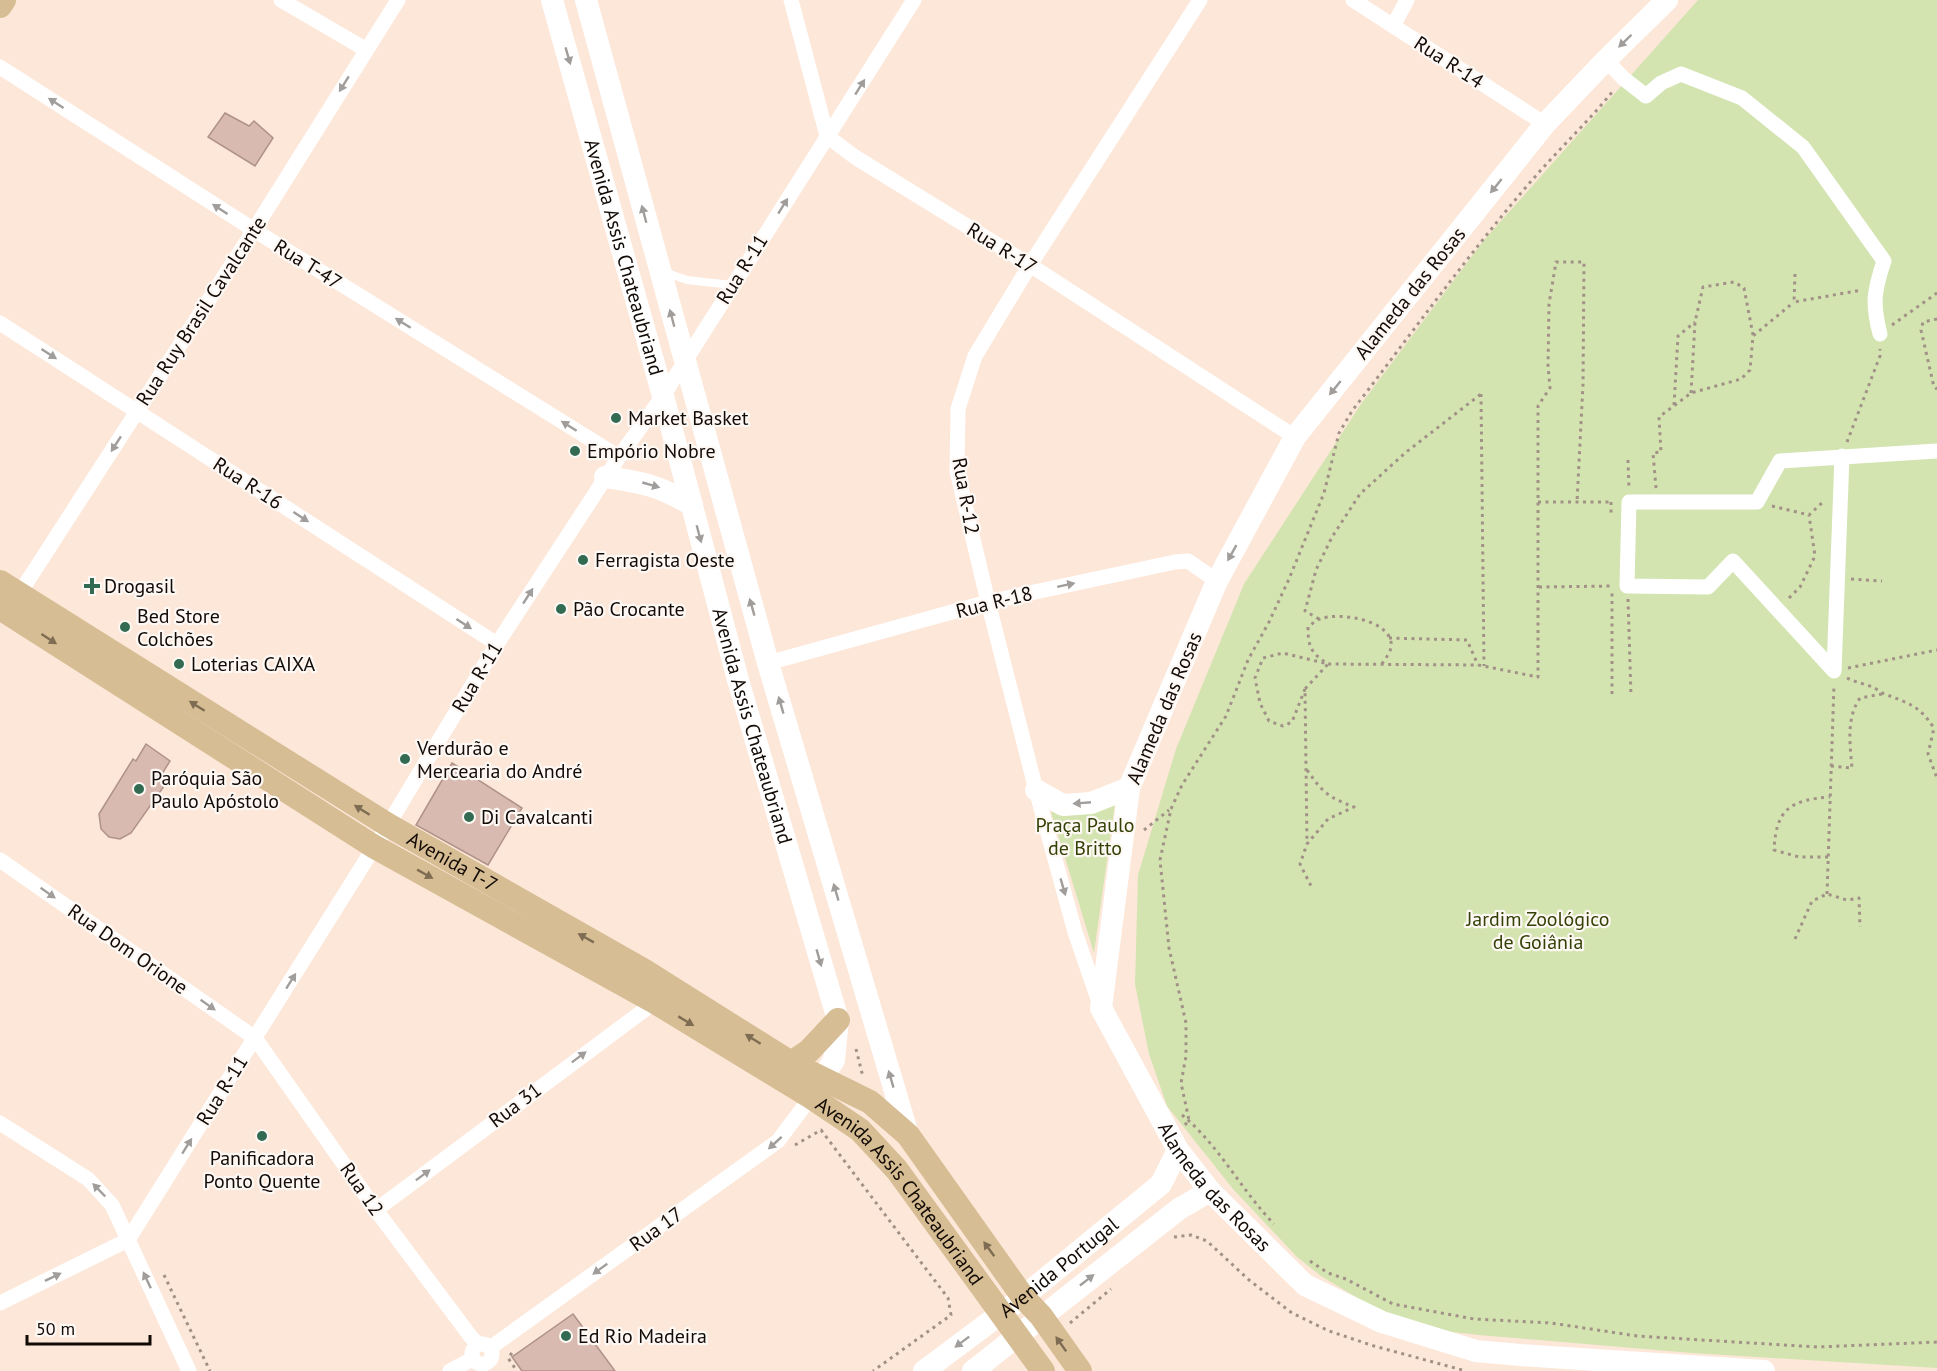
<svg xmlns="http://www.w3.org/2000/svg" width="1937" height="1371" viewBox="0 0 1937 1371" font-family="'PT Sans',sans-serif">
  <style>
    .green { fill: #d3e4b0 }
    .building { fill: #d8bab0; stroke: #af9288; stroke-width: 1.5 }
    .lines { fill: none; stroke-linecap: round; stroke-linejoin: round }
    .path { stroke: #a19186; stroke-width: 3; stroke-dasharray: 3 4.5; stroke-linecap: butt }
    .lane { stroke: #fff; stroke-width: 8 }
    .street { stroke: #fff; stroke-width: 15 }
    .secondary { stroke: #fff; stroke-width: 22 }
    .primary { stroke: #d6bd93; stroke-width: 24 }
    .oneway { fill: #a09d9b }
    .oneway2 { fill: #7e6c53 }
    .poi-dot { fill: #336b52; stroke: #fdf8f4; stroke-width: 2 }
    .labels { text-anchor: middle; stroke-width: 4.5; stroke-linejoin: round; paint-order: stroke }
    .street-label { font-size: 20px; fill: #120a05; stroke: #fdf8f4 }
    .poi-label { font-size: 20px; fill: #120a05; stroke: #fdf8f4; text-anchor: start }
    .park-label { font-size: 20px; fill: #334105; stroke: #fdf8f4 }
  </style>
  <rect width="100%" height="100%" fill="#fde7d9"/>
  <path class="green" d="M 1698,0 L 1937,0 L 1937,1368 L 1692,1353 L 1479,1335 L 1426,1329 L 1374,1308 L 1321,1276 L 1297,1257 L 1233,1189 L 1167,1106 L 1149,1054 L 1135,984 L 1138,875 L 1176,749 L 1244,584 L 1361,404 L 1484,240 Z
    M 1115,803 L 1094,953 L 1051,812 L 1084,810 Z"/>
  <path class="building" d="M 225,113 L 249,126 L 254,121 L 273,138 L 255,166 L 208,137 Z
    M 146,744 L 170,761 L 160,777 L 167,782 L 131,833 L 120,839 L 109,837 L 101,829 L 99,814 L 133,759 L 136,761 Z
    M 452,763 L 522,808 L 488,865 L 416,825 Z
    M 573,1314 L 615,1371 L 522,1371 L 512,1357 Z"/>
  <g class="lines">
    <path class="path" d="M 1795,274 L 1794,302 L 1862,290
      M 1937,319 L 1923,322 L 1921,330 L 1934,387 L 1937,389
      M 1892,325 L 1937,293
      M 1691,393 L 1695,322 L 1703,287 L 1734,282 L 1744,288 L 1753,335
      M 1481,394 L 1484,666
      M 1674,405 L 1678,336 L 1695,322
      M 1847,442 L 1880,356 L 1880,349
      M 1628,460 L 1629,489
      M 1656,488 L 1653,453 L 1661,452 L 1659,417 L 1691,393 L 1741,379 L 1750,370 L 1753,336 L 1794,302
      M 1538,502 L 1611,502
      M 1611,502 L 1611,515
      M 1772,506 L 1809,515 L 1824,501
      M 1851,579 L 1882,581
      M 1539,587 L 1613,586
      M 1789,598 L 1800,587 L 1815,556 L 1809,515
      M 1628,599 L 1631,696
      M 1319,619 L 1305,611 L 1316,570 L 1332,537 L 1360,494 L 1405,453 L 1481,394
      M 1389,638 L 1467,640 L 1478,665
      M 1382,664 C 1386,657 1393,650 1391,642 C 1387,619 1338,612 1320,619 C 1316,620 1312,624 1308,627 C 1308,647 1311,653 1328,664 L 1478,665 L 1538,677 L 1538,406 L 1550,388 L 1548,366 L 1549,304 L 1556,262 L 1584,262 L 1583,384 L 1577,502
      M 1848,668 L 1937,650
      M 1847,678 C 1855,682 1864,684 1873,687 C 1877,689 1881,693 1885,694 C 1909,704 1918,704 1934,728 L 1928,754 L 1937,778
      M 1305,689 L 1292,722 L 1283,726 L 1269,721 L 1260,703 L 1255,678 L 1263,658 L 1283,653 L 1328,664 L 1305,689 L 1307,844
      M 1612,694 L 1612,591
      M 1831,766 L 1852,768 C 1850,744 1846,718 1860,698 L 1882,694
      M 1307,770 C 1323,793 1328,797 1354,807 L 1328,819 L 1307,844 L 1300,864 L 1311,886
      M 1144,830 L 1169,810
      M 1828,857 L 1799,857 L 1774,850 C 1776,809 1790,800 1830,797
      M 1827,894 L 1834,685
      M 1795,939 L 1812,901 L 1827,894 L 1847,900 L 1859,898 L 1860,927
      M 856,1049 L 863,1077
      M 1182,1115 C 1219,1145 1241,1190 1274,1224
      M 1185,1125 L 1189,1120 L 1181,1083 L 1186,1056 L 1186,1023 L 1169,948 L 1160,860 L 1171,809 L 1182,785 L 1226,716 L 1248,660 L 1269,622 L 1289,579 L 1324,493 L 1339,433 L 1352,411 C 1412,333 1469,253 1533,179 C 1559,149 1588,122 1613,91
      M 795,1145 L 821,1130 L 948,1298 L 951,1315 L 873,1371
      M 1174,1237 L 1191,1235 L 1207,1241 L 1249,1280 L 1292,1313 L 1329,1331 L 1374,1346 L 1466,1371
      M 1310,1261 L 1328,1273 L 1346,1279 L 1393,1304 L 1474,1319 L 1551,1323 L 1637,1336 L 1817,1347 L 1937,1342
      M 164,1275 L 210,1371
      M 1070,1323 L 1111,1289
      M 512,1353 L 508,1358 L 517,1371"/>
    <path class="lane" d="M 664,272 L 687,280 L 732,285"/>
    <path class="street" d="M 281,0 L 365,49
      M 791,0 L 827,136 L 855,157 L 1030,265 L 1295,437
      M 1353,0 L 1545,124
      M 1393,26 L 1407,0
      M 1606,60 L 1623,78 L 1646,96 L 1661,83 L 1681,74 L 1742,98 L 1803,147 L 1884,261 C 1874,291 1872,303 1880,334
      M 0,67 L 254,230 L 619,457
      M 0,323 L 497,644
      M 1842,456 L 1834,671 L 1733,561 L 1708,587 L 1627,586 L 1629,502 L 1757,502 L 1780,461 L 1937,451
      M 16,599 L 254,230 L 398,0
      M 768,663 L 988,602 L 1175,562 L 1188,561 L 1217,581
      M 0,860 L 255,1038 L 376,1210 L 471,1337 L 478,1344
      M 1099,1002 L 1075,932 L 1036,790 L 988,602 L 957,471 L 958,409 L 975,356 L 1030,265 L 1200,0
      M 0,1123 L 88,1179 L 112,1205 L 189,1371
      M 376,1210 L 655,1002
      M 0,1303 L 128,1240 L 388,825 L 497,644 L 619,457 L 663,396 L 914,0
      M472 1354a10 10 0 1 1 20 0a10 10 0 1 1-20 0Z
      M 490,1348 L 778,1141 L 811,1097
      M 450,1371 L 467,1362 L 472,1357"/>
    <g class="secondary">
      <path id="s1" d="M 552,0 L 663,396 L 738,680 L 838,1020 L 834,1060 L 813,1093"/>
      <path d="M 586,0 L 768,663 L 908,1135"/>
      <path id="s2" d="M 1667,0 L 1606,60 L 1545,124 L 1295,437 L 1217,581 L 1129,788 L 1101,1008 L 1178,1150 L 1210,1191 L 1305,1285 L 1382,1322 L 1476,1351 L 1520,1355 L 1764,1371"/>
      <path d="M 605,477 C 642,482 660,486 692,505"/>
      <path d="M 1036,790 L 1063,805 L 1091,803 L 1129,788"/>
      <path id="s3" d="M 924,1371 L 1023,1297 L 1161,1184 L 1178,1150"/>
      <path d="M 973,1371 L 1179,1209 L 1210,1191"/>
    </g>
    <g class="primary">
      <path d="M 0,6 L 4,0"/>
      <path id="s4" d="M 0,582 L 388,825 L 643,970 L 791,1063 L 870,1102 L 908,1135 L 1023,1297 L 1041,1316 L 1080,1371"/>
      <path id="s5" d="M 0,608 L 373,846 L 655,1002 L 811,1097 L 860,1130 L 897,1170 L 1043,1371"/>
      <path d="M 791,1063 L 809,1051 L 838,1020"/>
    </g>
  </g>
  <defs><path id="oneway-solid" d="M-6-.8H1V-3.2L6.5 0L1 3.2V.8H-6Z" transform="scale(1.5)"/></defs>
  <g class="oneway">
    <use href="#oneway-solid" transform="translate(1625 41) rotate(136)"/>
    <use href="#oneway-solid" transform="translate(568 56) rotate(74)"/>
    <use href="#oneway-solid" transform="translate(344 84) rotate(122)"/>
    <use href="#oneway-solid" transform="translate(860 87) rotate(-58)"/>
    <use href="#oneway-solid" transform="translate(56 103) rotate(-147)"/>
    <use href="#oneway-solid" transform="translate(1496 186) rotate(129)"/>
    <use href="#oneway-solid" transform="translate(783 206) rotate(-58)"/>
    <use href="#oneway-solid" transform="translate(220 209) rotate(-147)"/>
    <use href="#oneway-solid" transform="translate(644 214) rotate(-105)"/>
    <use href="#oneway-solid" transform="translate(672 318) rotate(-105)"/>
    <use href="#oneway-solid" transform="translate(403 323) rotate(-148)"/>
    <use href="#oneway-solid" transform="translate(49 354) rotate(33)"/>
    <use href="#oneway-solid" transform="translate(1335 388) rotate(129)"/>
    <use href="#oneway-solid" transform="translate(569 426) rotate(-148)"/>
    <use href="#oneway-solid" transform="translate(116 444) rotate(123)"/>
    <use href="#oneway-solid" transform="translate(651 485) rotate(16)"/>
    <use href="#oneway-solid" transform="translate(301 517) rotate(33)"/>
    <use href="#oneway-solid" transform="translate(699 534) rotate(75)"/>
    <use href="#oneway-solid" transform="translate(1232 553) rotate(119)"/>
    <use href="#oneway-solid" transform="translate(1066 585) rotate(-12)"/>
    <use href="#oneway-solid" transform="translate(528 596) rotate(-57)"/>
    <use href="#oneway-solid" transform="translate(752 607) rotate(-106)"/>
    <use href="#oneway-solid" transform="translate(464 624) rotate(33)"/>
    <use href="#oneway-solid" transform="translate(781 705) rotate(-106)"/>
    <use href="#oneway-solid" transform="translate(1082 803) rotate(175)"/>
    <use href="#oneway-solid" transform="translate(1063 887) rotate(74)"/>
    <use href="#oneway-solid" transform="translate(836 892) rotate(-106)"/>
    <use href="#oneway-solid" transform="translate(48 893) rotate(35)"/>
    <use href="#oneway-solid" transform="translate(819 958) rotate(74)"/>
    <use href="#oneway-solid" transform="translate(291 981) rotate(-58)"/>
    <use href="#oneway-solid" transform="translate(208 1005) rotate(35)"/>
    <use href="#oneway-solid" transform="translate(579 1057) rotate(-37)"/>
    <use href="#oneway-solid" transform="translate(891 1079) rotate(-106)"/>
    <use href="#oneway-solid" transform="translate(775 1143) rotate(138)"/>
    <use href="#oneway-solid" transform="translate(187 1146) rotate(-58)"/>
    <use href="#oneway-solid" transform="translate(423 1175) rotate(-37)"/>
    <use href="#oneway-solid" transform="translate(99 1190) rotate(-134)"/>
    <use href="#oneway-solid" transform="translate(600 1269) rotate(144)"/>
    <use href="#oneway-solid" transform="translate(53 1277) rotate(-26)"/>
    <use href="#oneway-solid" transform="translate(147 1280) rotate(-115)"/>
    <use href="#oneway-solid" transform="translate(1087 1280) rotate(-38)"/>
    <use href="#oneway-solid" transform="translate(962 1342) rotate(143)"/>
  </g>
  <g class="oneway2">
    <use href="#oneway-solid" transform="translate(49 639) rotate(33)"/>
    <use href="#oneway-solid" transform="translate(197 706) rotate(-148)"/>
    <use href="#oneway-solid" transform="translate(362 810) rotate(-148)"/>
    <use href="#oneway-solid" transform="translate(425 874) rotate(29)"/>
    <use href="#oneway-solid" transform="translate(586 938) rotate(-151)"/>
    <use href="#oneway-solid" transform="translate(686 1021) rotate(31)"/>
    <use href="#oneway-solid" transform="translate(753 1039) rotate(-148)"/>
    <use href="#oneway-solid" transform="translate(989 1249) rotate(-126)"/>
    <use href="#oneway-solid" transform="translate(1061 1344) rotate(-125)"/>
  </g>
  <g class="poi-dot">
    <circle cx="616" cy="418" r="6"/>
    <circle cx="575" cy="451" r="6"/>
    <circle cx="583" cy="560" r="6"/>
    <path d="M89 577h6v6h6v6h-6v6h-6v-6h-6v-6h6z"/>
    <circle cx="561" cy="609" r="6"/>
    <circle cx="125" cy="627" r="6"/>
    <circle cx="179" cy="664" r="6"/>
    <circle cx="405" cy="759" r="6"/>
    <circle cx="139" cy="789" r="6"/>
    <circle cx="469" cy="817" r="6"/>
    <circle cx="262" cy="1136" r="6"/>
    <circle cx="566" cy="1336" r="6"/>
  </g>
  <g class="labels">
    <g class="street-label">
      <text transform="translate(1449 62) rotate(33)" y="7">Rua R-14</text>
      <text transform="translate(1002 248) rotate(32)" y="7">Rua R-17</text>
      <text dy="7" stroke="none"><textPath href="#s1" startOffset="267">Avenida Assis Chateaubriand</textPath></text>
      <text transform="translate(308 264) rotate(32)" y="7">Rua T-47</text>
      <text transform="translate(742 269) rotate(-58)" y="7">Rua R-11</text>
      <text transform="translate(1410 293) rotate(-51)" y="7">Alameda das Rosas</text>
      <text transform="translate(201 311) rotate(-57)" y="7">Rua Ruy Brasil Cavalcante</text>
      <text transform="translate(248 483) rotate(33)" y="7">Rua R-16</text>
      <text transform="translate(966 496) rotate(80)" y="7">Rua R-12</text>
      <text transform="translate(994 602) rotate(-14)" y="7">Rua R-18</text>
      <text transform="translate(477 677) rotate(-59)" y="7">Rua R-11</text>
      <text transform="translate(1164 708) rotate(-67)" y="7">Alameda das Rosas</text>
      <text dy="7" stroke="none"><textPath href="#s1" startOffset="753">Avenida Assis Chateaubriand</textPath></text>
      <text dy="7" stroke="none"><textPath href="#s4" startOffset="532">Avenida T-7</textPath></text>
      <text transform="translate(128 949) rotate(35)" y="7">Rua Dom Orione</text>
      <text transform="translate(222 1090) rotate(-58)" y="7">Rua R-11</text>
      <text transform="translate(515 1105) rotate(-37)" y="7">Rua 31</text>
      <text dy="7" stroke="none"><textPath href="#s2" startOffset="1398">Alameda das Rosas</textPath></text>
      <text transform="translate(362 1189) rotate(55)" y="7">Rua 12</text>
      <text dy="7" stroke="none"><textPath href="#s5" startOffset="1078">Avenida Assis Chateaubriand</textPath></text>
      <text transform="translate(656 1229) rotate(-36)" y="7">Rua 17</text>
      <text dy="7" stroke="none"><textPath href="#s3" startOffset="170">Avenida Portugal</textPath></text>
    </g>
    <g class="poi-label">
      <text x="628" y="425">Market Basket</text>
      <text x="587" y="458">Empório Nobre</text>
      <text x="595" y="567">Ferragista Oeste</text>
      <text x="104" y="593">Drogasil</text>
      <text x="573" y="616">Pão Crocante</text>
      <text x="137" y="623">Bed Store<tspan x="137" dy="23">Colchões</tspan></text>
      <text x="191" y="671">Loterias CAIXA</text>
      <text x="417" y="755">Verdurão e<tspan x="417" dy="23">Mercearia do André</tspan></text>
      <text x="151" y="785">Paróquia São<tspan x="151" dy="23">Paulo Apóstolo</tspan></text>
      <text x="481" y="824">Di Cavalcanti</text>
      <text x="262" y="1165" text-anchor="middle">Panificadora<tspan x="262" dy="23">Ponto Quente</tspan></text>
      <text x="578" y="1343">Ed Rio Madeira</text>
    </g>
    <g class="park-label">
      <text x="1085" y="832">Praça Paulo<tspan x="1085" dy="23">de Britto</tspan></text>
      <text x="1538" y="926">Jardim Zoológico<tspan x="1538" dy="23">de Goiânia</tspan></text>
    </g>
  </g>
  <path d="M27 1335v9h123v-9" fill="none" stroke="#120a05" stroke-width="3"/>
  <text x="36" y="1335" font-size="18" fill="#120a05" stroke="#fdf8f4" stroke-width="4.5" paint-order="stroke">50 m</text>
</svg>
